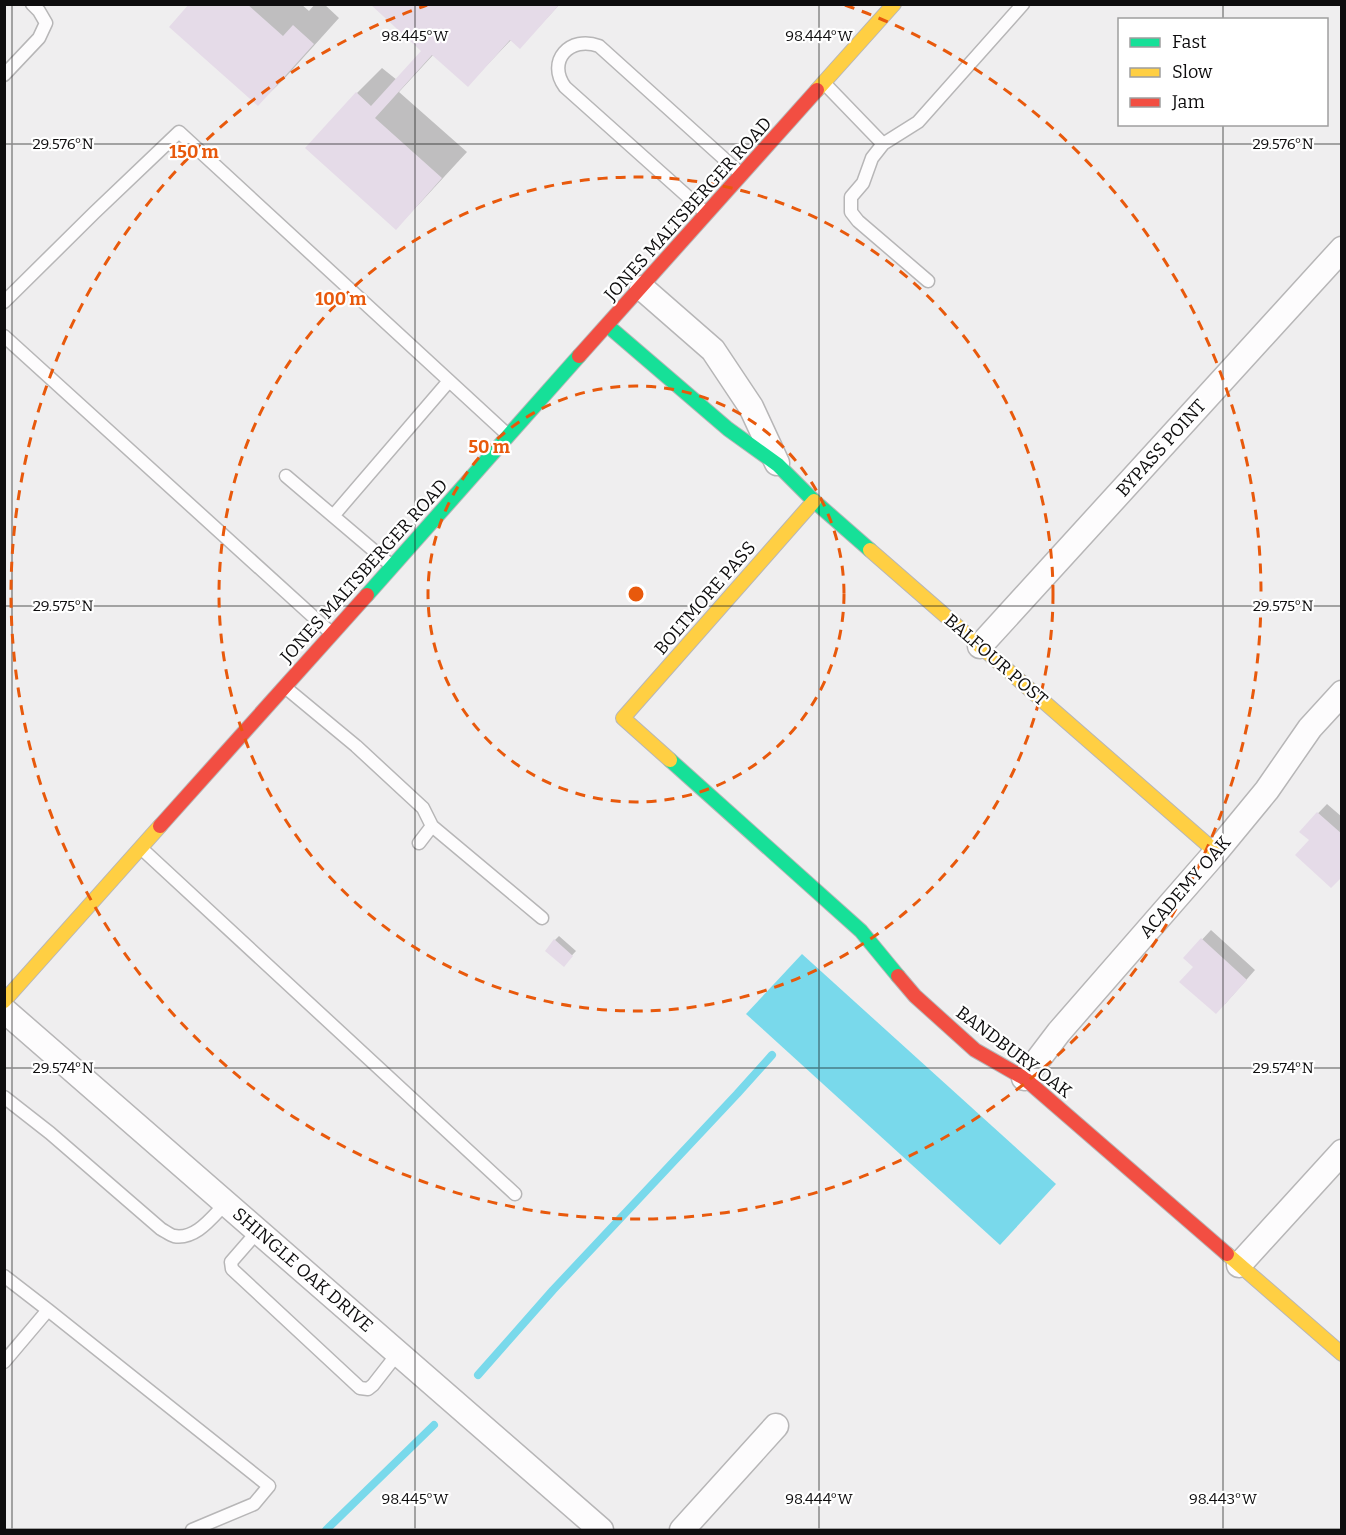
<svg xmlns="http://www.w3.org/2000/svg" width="1346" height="1535" viewBox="0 0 1346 1535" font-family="Bitter,serif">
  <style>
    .water { fill: #79d9eb }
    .shadow { fill: #0003 }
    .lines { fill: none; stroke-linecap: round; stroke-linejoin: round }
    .stream { stroke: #79d9eb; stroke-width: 8 }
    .building { fill: #e5dbe8 }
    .lane-casing { stroke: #b7b6b7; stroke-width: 15 }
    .street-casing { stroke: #b7b6b7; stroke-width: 27 }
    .fast-casing { stroke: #b7b6b7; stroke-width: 16 }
    .slow-casing { stroke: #b7b6b7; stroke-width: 16 }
    .jam-casing { stroke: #b7b6b7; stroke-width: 16 }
    .lane { stroke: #fdfcfd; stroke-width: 12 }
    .street { stroke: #fdfcfd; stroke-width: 24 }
    .fast { stroke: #16e098; stroke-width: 14 }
    .slow { stroke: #ffcf43; stroke-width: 14 }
    .jam { stroke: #f24e42; stroke-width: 14 }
    .ticks { fill: none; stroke: #0e0d0e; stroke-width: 1.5; stroke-opacity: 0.45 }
    .ring { fill: none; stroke: #e8590c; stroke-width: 3; stroke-dasharray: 10 8 }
    .labels { text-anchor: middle; stroke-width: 4.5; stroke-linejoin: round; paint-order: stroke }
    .street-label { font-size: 18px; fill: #0e0d0e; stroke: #fff }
    .ticks-label { font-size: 15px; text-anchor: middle; fill: #0e0d0e; stroke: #fff; stroke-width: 4.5; stroke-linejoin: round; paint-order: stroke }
    .centre { fill: #e8590c; stroke: #fff; stroke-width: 3 }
    .ring-label { font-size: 18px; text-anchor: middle; font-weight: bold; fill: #e8590c; stroke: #fff; stroke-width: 4.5; stroke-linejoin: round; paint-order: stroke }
  </style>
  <rect width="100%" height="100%" fill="#efeeef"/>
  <path class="water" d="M 802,954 L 1056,1184 L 1000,1245 L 746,1014 Z"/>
  <path class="shadow" d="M 191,4 L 301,4 L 309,11 L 315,4 L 324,4 L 339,18 L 284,79 L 258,104 Z
    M 372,4 L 560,4 L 520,47 L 512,39 L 468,85 L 434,54 L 399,92 L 467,152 L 421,202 L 396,228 L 357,93 L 382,68 L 397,80 L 424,50 Z
    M 1327,804 L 1342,817 L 1342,876 L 1311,840 L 1301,831 Z
    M 1211,930 L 1255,970 L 1225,1004 L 1195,967 L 1185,958 Z
    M 559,936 L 576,951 L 563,965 L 555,940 Z"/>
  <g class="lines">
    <path class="stream" d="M 478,1375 L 553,1290 L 737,1094 L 772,1055
      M 326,1530 L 434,1425"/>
  </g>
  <path class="building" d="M 189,4 L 247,4 L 283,36 L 293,25 L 314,44 L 258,106 L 169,27 Z
    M 370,4 L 560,4 L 520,49 L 510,40 L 468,87 L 432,55 L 375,118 L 442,178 L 396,230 L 305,148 L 356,92 L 371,106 L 421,51 Z
    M 1317,812 L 1342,834 L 1342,877 L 1331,888 L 1295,855 L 1309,840 L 1299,832 Z
    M 1201,938 L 1247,980 L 1216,1014 L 1179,982 L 1193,967 L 1183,958 Z
    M 554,939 L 573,956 L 564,967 L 545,951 Z"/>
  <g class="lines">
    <g class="lane-casing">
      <path id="lane" d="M 4,75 L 39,38 L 46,23 L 39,11 L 32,4
        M 825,84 L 883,144 L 918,122 L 1023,4
        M 883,144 L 872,158 L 863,183 L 851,197 L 851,212 L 858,221 L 928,281
        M 706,213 L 565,87 C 546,61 570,35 599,46 L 741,174
        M 4,302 L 94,213 L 179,132 L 508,435
        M 4,336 L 330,632
        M 286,476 L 392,566
        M 333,516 L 449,381
        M 286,688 L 356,746 L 423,808 L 432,826 L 419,843
        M 432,826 L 542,918
        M 142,849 L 515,1194
        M 4,1097 L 50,1133 L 161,1229 C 165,1231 170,1235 174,1236 C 196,1240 212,1217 226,1203
        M 258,1231 L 231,1262 L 232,1269 L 360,1388 L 368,1389 L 373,1385 L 398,1353
        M 4,1276 L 48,1310 L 269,1486 L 254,1504 L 192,1530
        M 4,1362 L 48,1310"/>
    </g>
    <g class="street-casing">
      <path id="street" d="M 642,288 L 713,350 L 751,407 L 777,463
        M 980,646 L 1342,249
        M 4,1010 L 601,1530
        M 1024,1078 L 1059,1032 L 1216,852 L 1267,790 L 1310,728 L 1342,693
        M 1239,1265 L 1342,1152
        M 682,1530 L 776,1426"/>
    </g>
    <g class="fast-casing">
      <path id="fast" d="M 608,326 L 728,429 L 778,465 L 814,501 L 870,550
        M 367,595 L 579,356
        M 670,760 L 861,931 L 898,976"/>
    </g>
    <g class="slow-casing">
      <path id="slow" d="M 817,90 L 894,4
        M 870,550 L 1216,852
        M 670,760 L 623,718 L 814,501
        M 4,1001 L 160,826
        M 1227,1254 L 1342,1354"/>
    </g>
    <g class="jam-casing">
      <path id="jam" d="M 579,356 L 817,90
        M 160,826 L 367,595
        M 898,976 L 915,996 L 975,1050 L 1024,1078 L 1227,1254"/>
    </g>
    <use href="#lane" class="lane"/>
    <use href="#street" class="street"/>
    <use href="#fast" class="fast"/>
    <use href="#slow" class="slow"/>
    <use href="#jam" class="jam"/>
  </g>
  <path class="ticks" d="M 12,4 L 12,1530M 415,4 L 415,1530M 819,4 L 819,1530M 1223,4 L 1223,20M 1223,124 L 1223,1530M 4,144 L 1342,144M 4,606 L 1342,606M 4,1068 L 1342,1068M 4,1529 L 1342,1529"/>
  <g class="ring">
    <circle cx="636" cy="594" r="208"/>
    <circle cx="636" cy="594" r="417"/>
    <path d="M845 5A625 625 0 1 1 427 5"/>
  </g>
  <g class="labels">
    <g class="street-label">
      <text transform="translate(688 209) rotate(-48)" y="6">JONES MALTSBERGER ROAD</text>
      <text transform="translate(1161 448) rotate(-48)" y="6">BYPASS POINT</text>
      <text transform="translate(364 571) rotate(-48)" y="6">JONES MALTSBERGER ROAD</text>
      <text transform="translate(705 598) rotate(-49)" y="6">BOLTMORE PASS</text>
      <text transform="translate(996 660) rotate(41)" y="6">BALFOUR POST</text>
      <text transform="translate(1185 887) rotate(-49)" y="6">ACADEMY OAK</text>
      <text transform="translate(1014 1052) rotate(37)" y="6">BANDBURY OAK</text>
      <text transform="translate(303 1270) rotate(41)" y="6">SHINGLE OAK DRIVE</text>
    </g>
  </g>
  <g class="ticks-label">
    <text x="415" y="41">98.445°W</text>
    <text x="819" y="41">98.444°W</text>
    <text x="63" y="149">29.576°N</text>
    <text x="1283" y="149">29.576°N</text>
    <text x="63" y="611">29.575°N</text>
    <text x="1283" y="611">29.575°N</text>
    <text x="63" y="1073">29.574°N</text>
    <text x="1283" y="1073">29.574°N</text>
    <text x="415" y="1504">98.445°W</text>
    <text x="819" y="1504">98.444°W</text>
    <text x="1223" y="1504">98.443°W</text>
  </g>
  <circle cx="636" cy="594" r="9" class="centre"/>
  <g class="ring-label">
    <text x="194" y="158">150 m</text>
    <text x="341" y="305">100 m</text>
    <text x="489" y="453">50 m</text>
  </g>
  <rect width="1346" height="1535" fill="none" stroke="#0e0d0e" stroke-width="12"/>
  <rect x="1118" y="18" width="210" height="108" fill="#ffffff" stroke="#9f9e9f" stroke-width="1.5"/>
  <rect x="1130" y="38" width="30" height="9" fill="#16e098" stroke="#9f9e9f" stroke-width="1.5"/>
  <text x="1172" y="48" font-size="18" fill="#0e0d0e">Fast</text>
  <rect x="1130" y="68" width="30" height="9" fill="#ffcf43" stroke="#9f9e9f" stroke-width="1.5"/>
  <text x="1172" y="78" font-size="18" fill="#0e0d0e">Slow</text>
  <rect x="1130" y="98" width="30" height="9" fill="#f24e42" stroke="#9f9e9f" stroke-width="1.5"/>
  <text x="1172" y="108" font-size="18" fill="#0e0d0e">Jam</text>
</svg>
